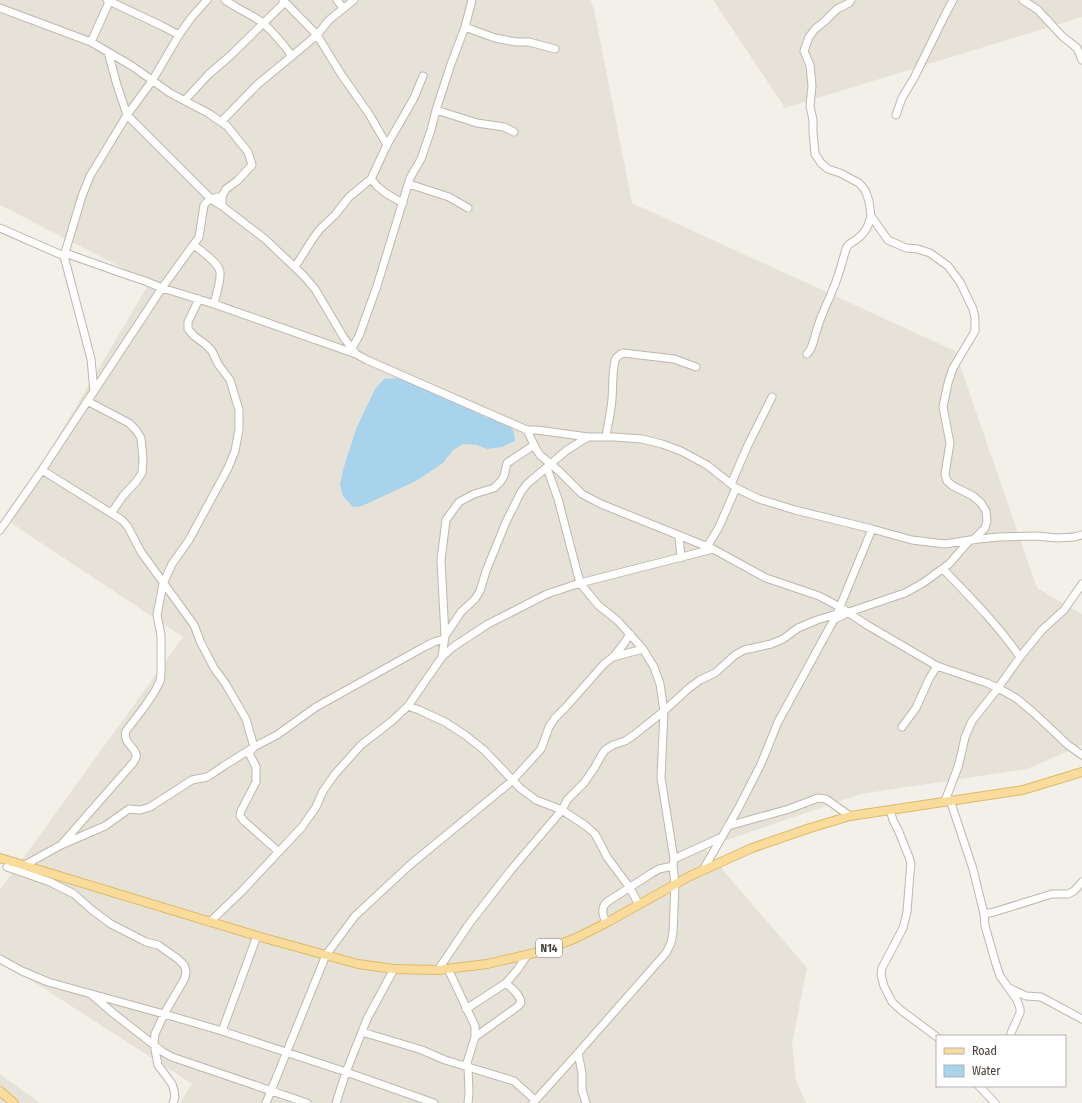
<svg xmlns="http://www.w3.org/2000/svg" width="1082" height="1103" viewBox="0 0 1082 1103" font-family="'Fira Sans Condensed',sans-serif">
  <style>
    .residential { fill: #e7e2d7 }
    .water { fill: #a8d3ed }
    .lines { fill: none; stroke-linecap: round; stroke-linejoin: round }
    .minor-casing { stroke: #beb7ac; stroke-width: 9 }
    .major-casing { stroke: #deb96c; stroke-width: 10 }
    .minor { stroke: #fff; stroke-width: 7 }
    .major { stroke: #f9dc9c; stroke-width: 8 }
    .labels { text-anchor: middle; stroke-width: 3; stroke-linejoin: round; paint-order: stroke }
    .shield { fill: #fff; stroke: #7e7973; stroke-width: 1 }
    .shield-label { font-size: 11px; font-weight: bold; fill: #474037 }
  </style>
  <rect width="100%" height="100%" fill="#f3f0e9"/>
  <path class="residential" d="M 0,0 L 590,0 L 594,9 L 632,203 L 955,351 L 1037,588 L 1082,614 L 1082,745 L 1027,769 L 861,794 L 704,848 L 807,968 L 792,1044 L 796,1080 L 806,1103 L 180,1103 L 192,1084 L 0,960 L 0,890 L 183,637 L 8,521 L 150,282 L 0,205 Z
    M 713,0 L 1082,0 L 1082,17 L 785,108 Z
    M 0,1074 L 40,1103 L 0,1103 Z"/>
  <path class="water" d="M 398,378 L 416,383 L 447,397 L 485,417 L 499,421 L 509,425 L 514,432 L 515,441 L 502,447 L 487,449 L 477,445 L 463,444 L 453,450 L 443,463 L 416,481 L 362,506 L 353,507 L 343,496 L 340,485 L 343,470 L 356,429 L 375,389 L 384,379 Z"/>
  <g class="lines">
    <g class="minor-casing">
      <path id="minor" d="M 107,0 L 162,26 L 179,35
        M 225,0 C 237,9 251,14 263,23 C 274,33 284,45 292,56
        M 283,0 L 317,35 L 341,74 L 369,114 L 387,145
        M 337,0 L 343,8
        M 851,0 L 849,3 L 837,9 L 825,21 L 815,29 L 809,37 L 804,51 L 810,65 L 812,86 L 810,106 L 813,120 L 813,132 L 815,154 L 821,163 L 828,169 L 840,173 L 859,183 L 865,190 L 869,201 L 871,216 L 888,240 L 906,248 L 918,249 L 930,253 L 948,266 L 960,282 L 973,309 L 975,318 L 975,331 L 953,368 L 948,383 L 943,407 L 950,443 L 945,474 L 947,481 L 953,486 L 973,496 L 981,503 L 986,511 L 987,521 L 985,528 L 973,540
        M 1023,0 L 1038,10 L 1062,36 L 1077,48 L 1082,60
        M 0,8 L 91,42 L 132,66 L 170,93 L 208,113 L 227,126 L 248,152 L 252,165 L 237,181 L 226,189 L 222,196 L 222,206 L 265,239 L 303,275 L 315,289 L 344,338 L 356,354 L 367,360 L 527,430 L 537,430 L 588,437 L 614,437 L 642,439 L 662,444 L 681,451 L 707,465 L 736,488 L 759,499 L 795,510 L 872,529 L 912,540 L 945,544 L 970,540 L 998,537 L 1036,536 L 1057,538 L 1074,537 L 1082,535
        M 465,27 L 495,38 L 516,42 L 529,42 L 555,49
        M 91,42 L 110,0
        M 108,52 L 117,85 L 127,115 L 211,199 L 222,206
        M 185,100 L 209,74 L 230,56 L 285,2
        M 436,110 L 477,123 L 504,127 L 514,132
        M 896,115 L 902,98 L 914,78 L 945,15 L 953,0
        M 221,122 L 258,84 L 292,56 L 317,35 L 329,20 L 354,0
        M 371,179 C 380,191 390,196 403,203
        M 409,184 L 449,197 L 468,208
        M 0,228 L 64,256
        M 194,245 C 201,251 219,263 220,272 C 221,282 216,294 214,304
        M 65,253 L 127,275 L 145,281 L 162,288 L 214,304 L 356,354
        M 295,267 L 312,240 L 320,229 L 335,215 L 349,197 L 371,179 L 387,145 L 414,98 L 423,76
        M 352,348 L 359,336 L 377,286 L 410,178 L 421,159 L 431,130 L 436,110 L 451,64 L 465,27 L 472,0
        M 807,354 C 814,347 814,337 817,329 C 821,315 828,302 833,289 C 839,276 842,262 846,249 C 848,242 853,243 857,239 C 866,232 868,227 871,216
        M 94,391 L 91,359 L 64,256 L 82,196 L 90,176 L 127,115 L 152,81 L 179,35 L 191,18 L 207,0
        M 87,401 L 129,423 L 136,430 L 141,438 L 143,459 L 142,473 L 136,482 L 123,496 L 112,512
        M 527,430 L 536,449 L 540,455 L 559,471 L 582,494 L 601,504 L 713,549 L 766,578 L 819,596 L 840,607 L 867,625 L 937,666 L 987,683 L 998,688 L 1016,698 L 1034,713 L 1068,745 L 1082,755
        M 606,436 C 608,424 611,412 612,399 C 613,389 612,366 616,358 C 618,356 621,354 623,353 L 674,359 L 696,367
        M 42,470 L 122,520 L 128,527 L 141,552 L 194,625 L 201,643 L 214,668 L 225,683 L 246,719 L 254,747 L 250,752 L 250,755 L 256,767 L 256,782 L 241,811 L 240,816 L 244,821 L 279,852
        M 731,484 L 748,445 L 772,397
        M 0,530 L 42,470 L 162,288 L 199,237 L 204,205 C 209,198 215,198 222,196
        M 679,536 L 681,558
        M 707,547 L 719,527 L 736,488
        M 943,569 C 970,597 998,625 1020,657
        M 833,620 L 849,612 L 905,593 L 923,583 L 949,564 L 970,540
        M 445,636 L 461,612 L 475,599 L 480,591 L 486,571 L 506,522 L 521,492 L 527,484 L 567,450 L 588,437
        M 442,657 L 445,636 L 441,560 L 446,520 L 459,502 L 474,494 L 494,488 L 501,481 L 504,476 L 507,463 L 534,445
        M 613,657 L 643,649
        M 408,706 L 419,710 L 445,722 L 465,735 L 484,750 L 520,788 L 536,800 L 562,810 L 586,826 L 595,834 L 601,845 L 607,857 L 630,888 L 639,905
        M 902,727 L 916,708 L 929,679 L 937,666
        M 950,800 L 973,869 L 984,914 L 985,926 L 996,964 L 1000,976 L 1017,1000 L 1020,1008 L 1020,1013 L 1011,1033
        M 945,801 L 958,767 L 962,751 L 965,737 L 972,721 L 998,688 L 1020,657 L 1042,630 L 1064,610 L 1082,584
        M 890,810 L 893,820 L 899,832 L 909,857 L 911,864 L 910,873 L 907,912 L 903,928 L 882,968 L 881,975 L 884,986 L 892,1002 L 902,1011 L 937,1037
        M 728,826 L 789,809 L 818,798 L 826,799 L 850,816
        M 61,845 L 133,763 C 133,763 136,758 136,757 C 138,748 122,744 126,731 L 145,706 L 155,691 L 160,681 L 161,673 L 161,635 L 157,615 L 163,584 L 172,564 L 189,540 L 228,468 L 235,451 L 239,429 L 239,410 L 230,380 L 218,364 L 212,351 L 205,344 L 194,336 L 188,329 L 188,322 L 199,299
        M 674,859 L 722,837
        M 23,866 L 61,845 L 105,826 L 129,809 L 140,810 L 150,807 L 192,780 L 207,777 L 212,774 L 222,767 L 254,747 L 277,735 L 316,707 L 424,647 L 434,642 L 444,639
        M 7,867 L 50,882 L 74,894 L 92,910 L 111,924 L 146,942 L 158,945 L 178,959 L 184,965 L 186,971 L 185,978 L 164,1014 L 155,1034 L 154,1044 L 158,1065 L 172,1084 L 174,1090 L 175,1097 L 173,1103
        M 703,870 L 738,809 L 761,764 L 778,722 L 837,614 L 872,529
        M 984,914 L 994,912 L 1052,894 L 1068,894 L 1074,891 L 1082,882
        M 210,922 L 242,891 L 302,827 L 316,807 L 323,791 L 335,774 L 361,745 L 392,721 L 408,706 L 442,657 L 453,647 L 488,624 L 547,594 L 580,583 L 713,549
        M 606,923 C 603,915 600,908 607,902 L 652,873 L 659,869 L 673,866
        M 0,959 L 22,971 L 48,982 L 164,1014 L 222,1031 L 346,1072 L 434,1103
        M 448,969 L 475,1026 L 475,1037 L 466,1066
        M 438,970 L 469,924 L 511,870 L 562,810 L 567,800 L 584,783 L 595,767 L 601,756 L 605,750 L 613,745 L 625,741 L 634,735 L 664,711 L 689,688 L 700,680 L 715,673 L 735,655 L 744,650 L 771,644 L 783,639 L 798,628 L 817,620 L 837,614
        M 1009,988 L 1026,996 L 1041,997 L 1082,1019
        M 91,994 L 113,1013 L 163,1052 L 172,1057 L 307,1103
        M 466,1009 L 506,983 L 518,969 L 527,955
        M 222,1031 L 257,936
        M 362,1032 L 422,1050 L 445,1060 L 514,1081 L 535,1100
        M 475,1037 L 517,1007 L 521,1003 C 520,994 512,989 506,983
        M 578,1053 L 582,1073 L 582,1090 L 586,1103
        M 979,1086 L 995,1103
        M 266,1103 L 326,955 L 355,916 L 411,864 L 512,781 L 541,749 L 549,727 L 555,718 L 566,707 L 604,664 L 613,657 L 623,645 L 630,634
        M 336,1103 L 346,1072 L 367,1019 L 394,969
        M 468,1103 L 469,1093 L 468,1066
        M 533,1103 L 578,1053 L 666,953 L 671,943 L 673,932 L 675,884 L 673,866 L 674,859 L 661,778 L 664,711 L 660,684 L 654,667 L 643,649 L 618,621 L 598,605 L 580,583 L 558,499 L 547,468"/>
    </g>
    <g class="major-casing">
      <path id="major" d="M 0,858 L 257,936 L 358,964 L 394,969 L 438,970 L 487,964 L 539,952 L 576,938 L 606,923 L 690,876 L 752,848 L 810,828 L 850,816 L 1023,790 L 1082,772
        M 0,1091 L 14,1103"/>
    </g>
    <use href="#minor" class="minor"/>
    <use href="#major" class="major"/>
  </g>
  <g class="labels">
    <rect class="shield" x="536" y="939" width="26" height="18" rx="3"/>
    <g class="shield-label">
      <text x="549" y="952">N14</text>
    </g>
  </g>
  <rect x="936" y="1035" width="130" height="52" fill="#ffffff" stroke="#b5b3af"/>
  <rect x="944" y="1048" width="20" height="6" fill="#f9dc9c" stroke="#b5b3af"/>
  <text x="972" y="1055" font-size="12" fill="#474037">Road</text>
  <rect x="944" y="1065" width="20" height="12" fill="#a8d3ed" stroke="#b5b3af"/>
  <text x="972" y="1075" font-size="12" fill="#474037">Water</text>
</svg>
